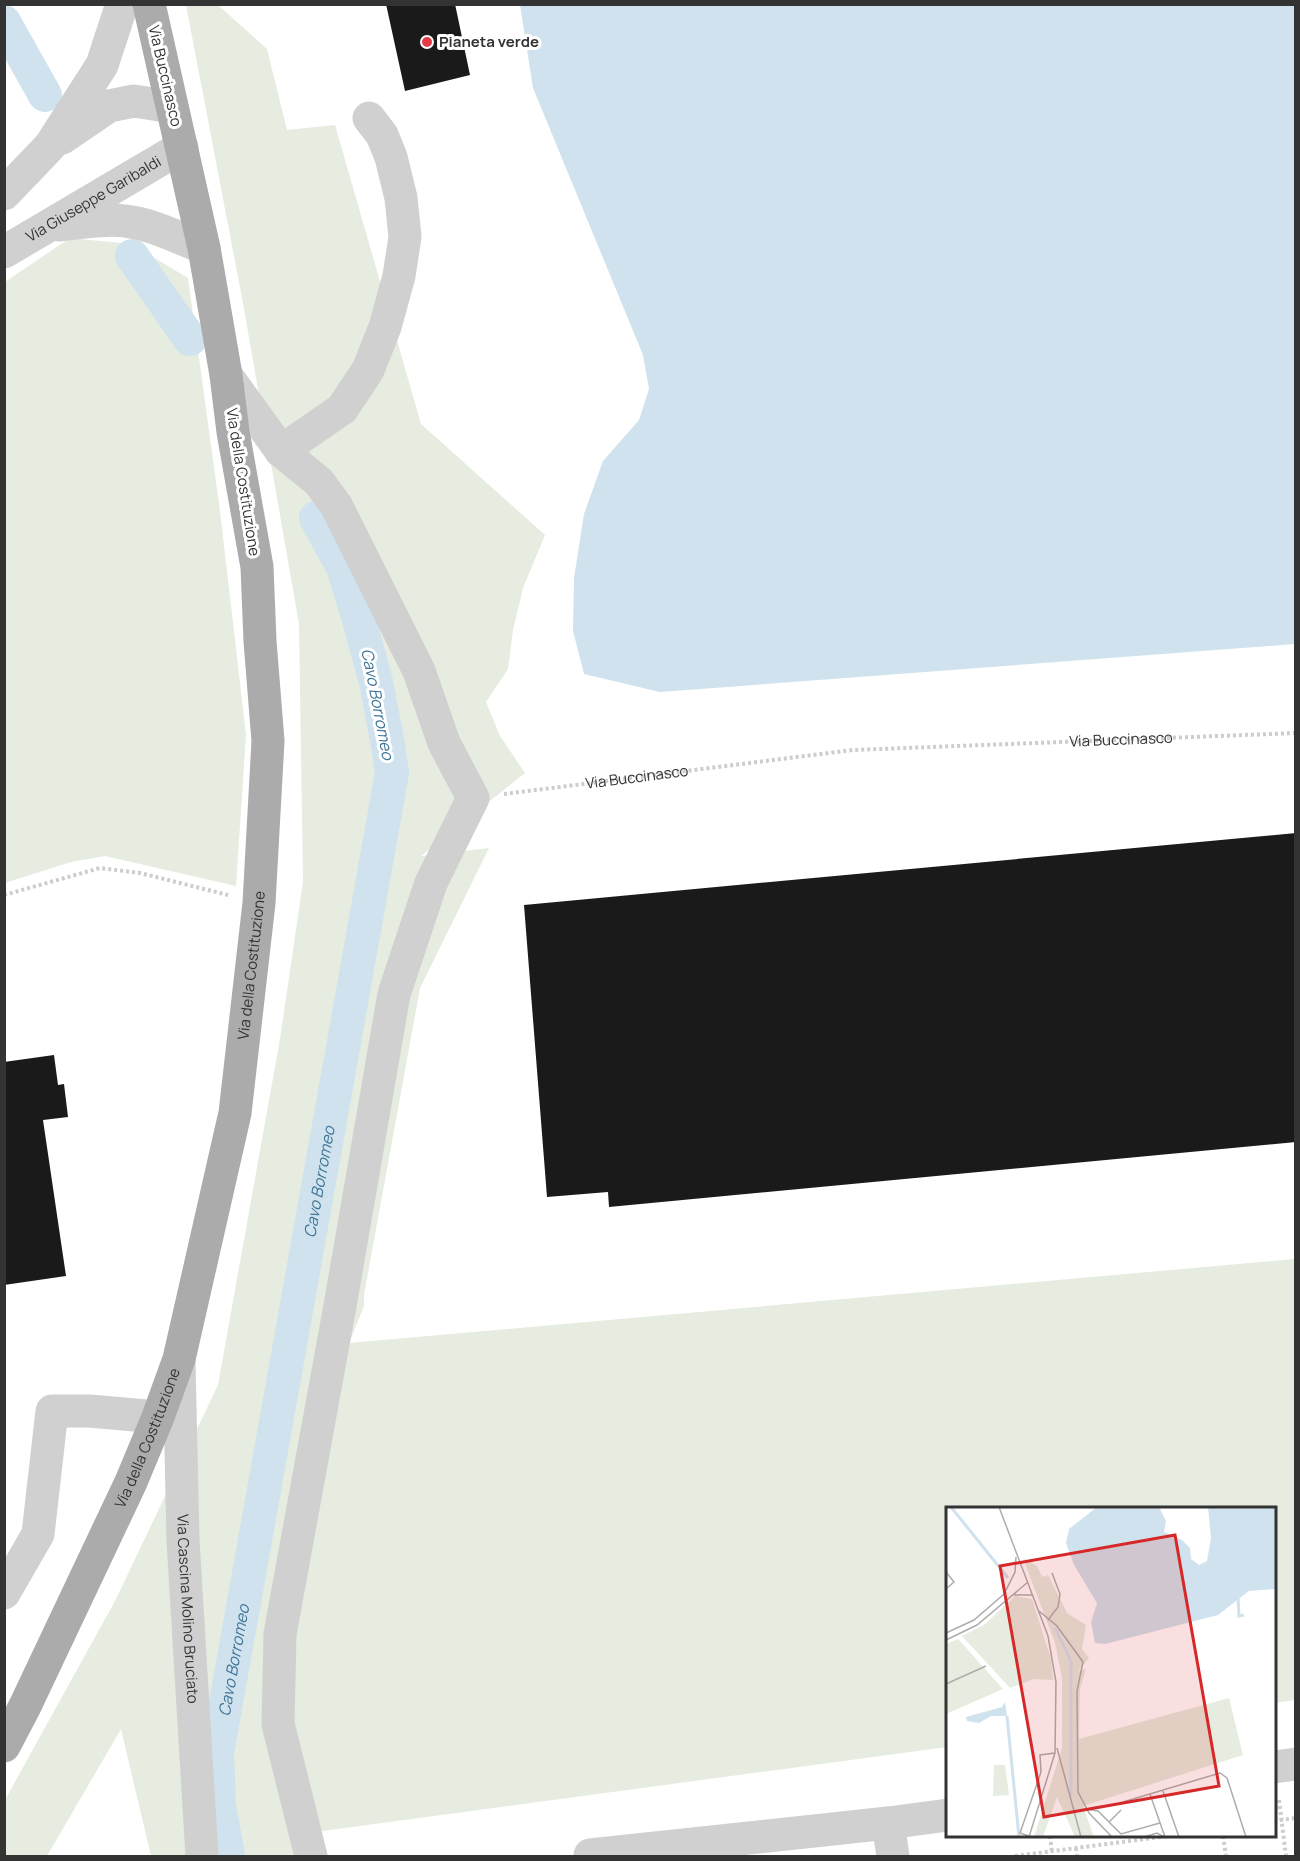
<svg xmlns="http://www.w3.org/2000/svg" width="1300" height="1861" viewBox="0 0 1300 1861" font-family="Manrope,sans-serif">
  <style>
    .green { fill: #e6ecdf }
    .water { fill: #cfe2ee }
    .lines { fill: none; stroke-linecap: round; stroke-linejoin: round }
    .canal { stroke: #cfe2ee; stroke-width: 34 }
    .building { fill: #1a1a1a }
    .path { stroke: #cdcdcd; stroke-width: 4; stroke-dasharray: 3 3; stroke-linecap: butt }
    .minor { stroke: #d0d0d0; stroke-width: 33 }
    .major { stroke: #ababab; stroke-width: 33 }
    .poi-dot { fill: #e63946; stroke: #fff; stroke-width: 2 }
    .labels { text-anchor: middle; stroke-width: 6; stroke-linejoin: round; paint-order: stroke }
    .poi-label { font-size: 15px; font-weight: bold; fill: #333; stroke: #fff; text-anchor: start }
    .street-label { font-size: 15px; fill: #333; stroke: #fff }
    .water-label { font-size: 16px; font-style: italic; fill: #3f7597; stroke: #fff }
    .inset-river { fill: none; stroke: #cfe2ee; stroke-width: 3 }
    .inset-road { fill: none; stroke: #adadad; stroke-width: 1.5 }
    .view { fill: #d62828; fill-opacity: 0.15; stroke: #d62828; stroke-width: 3 }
    .inset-edge { fill: none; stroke: #333; stroke-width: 3 }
  </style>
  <rect width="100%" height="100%" fill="#fff"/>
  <path class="green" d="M 186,5 L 218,5 L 267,49 L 287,130 L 335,125 L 421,424 L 545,535 L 523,588 L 513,630 L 508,669 L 486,702 L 500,736 L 525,773 L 421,856 L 489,848 L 420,988 L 364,1295 L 364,1306 L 349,1343 L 1295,1259 L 1295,1700 L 1275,1703 L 1274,1508 L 948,1508 L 947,1747 L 293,1835 L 297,1856 L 151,1856 L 121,1729 L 47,1856 L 5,1856 L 5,1800 L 115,1601 L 218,1385 L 280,1039 L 303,882 L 299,624 L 243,303 Z
    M 70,238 L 131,244 L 188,278 L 220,511 L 246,735 L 236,886 L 105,856 L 71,862 L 5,883 L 5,282 Z"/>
  <path class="water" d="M 520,5 L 1295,5 L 1295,644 L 660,692 L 584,674 L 573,631 L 574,578 L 584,514 L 603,461 L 639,420 L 649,389 L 643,355 L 533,88 Z"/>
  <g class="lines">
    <g class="canal">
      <path d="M 4,22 L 45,95"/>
      <path d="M 132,256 L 190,339"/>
      <path id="s1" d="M 228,1856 L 219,1805 L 217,1753 L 392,773 L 388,745 L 376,682 L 358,616 L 343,567 L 316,518"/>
    </g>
  </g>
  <path class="building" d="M 386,4 L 455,4 L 470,75 L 405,91 Z
    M 1296,833 L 1296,1142 L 609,1207 L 608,1192 L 547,1197 L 524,905 Z
    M 54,1055 L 58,1085 L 64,1084 L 68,1117 L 43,1120 L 66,1276 L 4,1285 L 4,1062 Z"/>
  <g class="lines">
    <g class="path">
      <path id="s2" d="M 504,794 L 853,750 L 1296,733"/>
      <path d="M 4,895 L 100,868 L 140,873 L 228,895"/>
      <path d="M 1279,1800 L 1286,1856"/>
      <path d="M 1274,1821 L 1296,1818"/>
      <path d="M 1050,1836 L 1052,1852"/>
      <path d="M 1223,1836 L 1226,1856"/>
      <path d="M 1076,1848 L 1077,1856"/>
      <path d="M 1015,1856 L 1168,1836"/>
    </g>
    <g class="minor">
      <path d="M 62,138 L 109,106 L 134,101 L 172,107"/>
      <path d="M 4,194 L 50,146 L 102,65 L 122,4"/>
      <path d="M 59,225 C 81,223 103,218 125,221 C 152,224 179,238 204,248"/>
      <path id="s3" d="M 4,252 L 182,147"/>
      <path d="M 226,375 L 281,451 L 319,482 L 336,505 L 419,671 L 444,743 L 473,798 L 431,883 L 394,994 L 340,1306 L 280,1634 L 278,1724 L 311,1856"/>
      <path d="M 281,451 L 342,409 L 368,370 L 385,327 L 399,276 L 405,237 L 401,198 L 391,157 L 382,135 L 369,118"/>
      <path id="s4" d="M 179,1361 L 183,1540 L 202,1856"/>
      <path d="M 4,1593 L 38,1534 L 52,1411 L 89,1411 L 158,1417"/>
      <path d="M 1274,1767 L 1296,1764"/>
      <path d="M 888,1823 L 893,1856"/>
      <path d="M 590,1855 L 888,1823 L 948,1815"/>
    </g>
    <path class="major" id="s5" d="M 4,1746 L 25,1706 L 131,1482 L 158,1417 L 179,1359 L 235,1113 L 259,903 L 268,741 L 260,641 L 257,567 L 233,432 L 226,375 L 204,248 L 149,4"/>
  </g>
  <circle class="poi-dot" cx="427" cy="42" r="6"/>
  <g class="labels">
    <g class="poi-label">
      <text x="439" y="47">Pianeta verde</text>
    </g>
    <g class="street-label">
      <text transform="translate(165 76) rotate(77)" y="5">Via Buccinasco</text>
      <text dy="5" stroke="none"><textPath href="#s3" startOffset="104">Via Giuseppe Garibaldi</textPath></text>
      <text transform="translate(243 482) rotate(81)" y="5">Via della Costituzione</text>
      <text dy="5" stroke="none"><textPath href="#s2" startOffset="620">Via Buccinasco</textPath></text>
      <text dy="5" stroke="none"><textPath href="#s2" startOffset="134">Via Buccinasco</textPath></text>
      <text dy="5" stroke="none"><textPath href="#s5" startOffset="826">Via della Costituzione</textPath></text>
      <text dy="5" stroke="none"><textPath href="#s5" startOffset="340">Via della Costituzione</textPath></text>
      <text dy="5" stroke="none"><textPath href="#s4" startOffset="248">Via Cascina Molino Bruciato</textPath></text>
    </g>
    <g class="water-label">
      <text transform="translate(378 704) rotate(79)" y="6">Cavo Borromeo</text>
      <text dy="6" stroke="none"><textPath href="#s1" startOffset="684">Cavo Borromeo</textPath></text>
      <text dy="6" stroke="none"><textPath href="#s1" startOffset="198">Cavo Borromeo</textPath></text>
    </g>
  </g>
  <g transform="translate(946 1507)">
    <rect width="330" height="330" fill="#fff"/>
    <path d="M 77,51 L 91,59 L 96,70 L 102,68 L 121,106 L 140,118 L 136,142 L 143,151 L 132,164 L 140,162 L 134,182 L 133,232 L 283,191 L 297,248 L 137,299 L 148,330 L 129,330 L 111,290 L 97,330 L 88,330 L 116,241 L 116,171 L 109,136 ZM 69,89 L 86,92 L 105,152 L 107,173 L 88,172 L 64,181 L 16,129 L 38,118 ZM 12,132 L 57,182 L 0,207 L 0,137 ZM 48,258 L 59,258 L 63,288 L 47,289 Z" fill="#e6ecdf"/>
    <path d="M 151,0 L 213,0 L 220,14 L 218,25 L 236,33 L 244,41 L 245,52 L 253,58 L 261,54 L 265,31 L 262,0 L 330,0 L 330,82 L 303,84 L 272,108 L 159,137 L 149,136 L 145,115 L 151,96 L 128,58 L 120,36 L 123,22 ZM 59,195 L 61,209 L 45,209 L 33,216 L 21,214 L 20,210 L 56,200 Z" fill="#cfe2ee"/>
    <path class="inset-river" d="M 5,0 L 62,71M 292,90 L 293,109 L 298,108M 109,121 L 125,154 L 125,289M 61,209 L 73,330"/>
    <path class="inset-road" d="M 53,0 L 102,129 L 110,175 L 109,246 L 83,330M 0,65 L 8,75 L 0,82M 68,88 L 87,88M 93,104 L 111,119 L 137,155 L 131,184 L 132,285 L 143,306 L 166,330M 102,113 L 112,100 L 114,87 L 106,66M 0,126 L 28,113 L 58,87 L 69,65 L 70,50M 0,133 L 31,118 L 82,75M 0,177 L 40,159M 111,241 L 135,330M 217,284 L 233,330M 204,287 L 219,330M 177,295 L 274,266 L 281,271 L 300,330M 140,302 L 152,304 L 163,315 L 175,303M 163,315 L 175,327 L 214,316M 83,329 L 74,326 L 95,265 L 94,248 L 109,246M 198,330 L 211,326 L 218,330"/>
    <path class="view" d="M 229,28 L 273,279 L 98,310 L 54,59 Z"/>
    <rect width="330" height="330" class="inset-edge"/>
  </g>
  <rect width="1300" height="1861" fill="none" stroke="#333333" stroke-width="12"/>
</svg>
